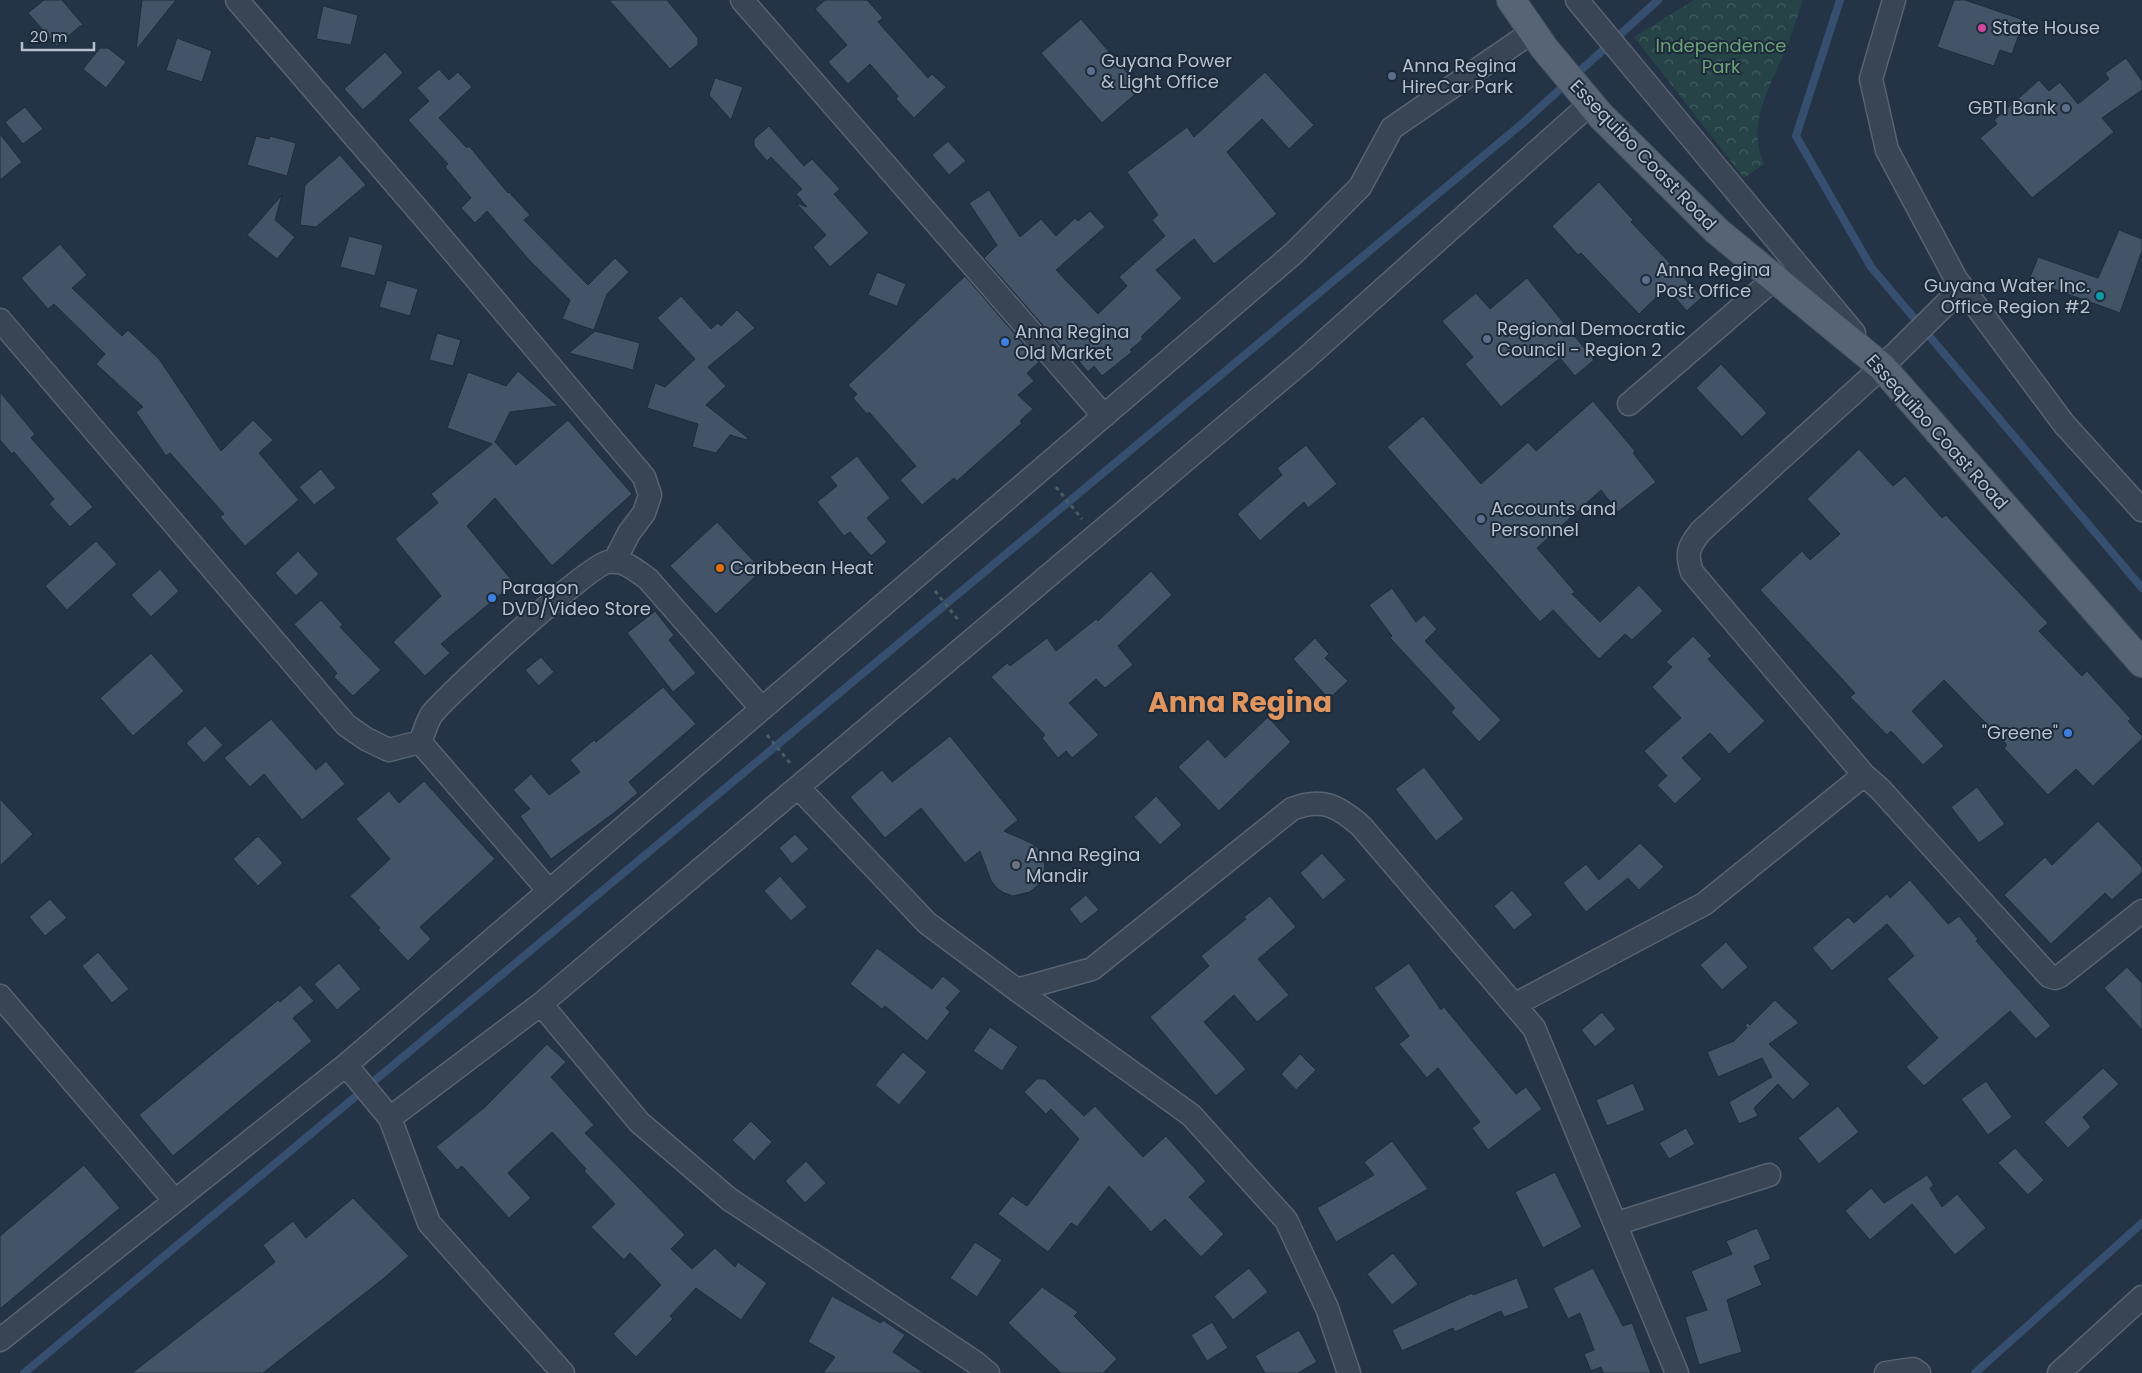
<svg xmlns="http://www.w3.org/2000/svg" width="2142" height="1373" viewBox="0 0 2142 1373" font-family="Poppins,sans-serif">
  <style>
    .park { fill: url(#park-crowns) }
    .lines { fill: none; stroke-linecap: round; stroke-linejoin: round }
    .stream { stroke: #364f6f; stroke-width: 8 }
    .building { fill: #435368; stroke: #202c3c }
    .street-casing { stroke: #586372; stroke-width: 25 }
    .primary-casing { stroke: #434e5e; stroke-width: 30 }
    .path { stroke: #456062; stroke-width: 3; stroke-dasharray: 4 4; stroke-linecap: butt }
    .street { stroke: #394555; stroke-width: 22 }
    .primary { stroke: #576475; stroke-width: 28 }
    .hotel-dot { fill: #d1479c; stroke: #1d2a3a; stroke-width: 2 }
    .service-dot { fill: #5c6f8a; stroke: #1d2a3a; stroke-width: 2 }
    .culture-dot { fill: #0f9aa8; stroke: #1d2a3a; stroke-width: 2 }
    .shop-dot { fill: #3f7fe0; stroke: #1d2a3a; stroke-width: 2 }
    .food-dot { fill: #e8710a; stroke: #1d2a3a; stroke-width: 2 }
    .worship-dot { fill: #6b7280; stroke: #1d2a3a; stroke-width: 2 }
    .labels { text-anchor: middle; stroke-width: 4; stroke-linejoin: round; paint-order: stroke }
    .poi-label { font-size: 18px; fill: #b7c0ce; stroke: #1d2a3a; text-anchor: start }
    .park-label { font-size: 18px; fill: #6ba277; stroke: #1d2a3a }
    .street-label { font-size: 18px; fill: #b7c0ce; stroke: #1d2a3a }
    .town-label { font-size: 28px; font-weight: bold; fill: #e1955e; stroke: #1d2a3a }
  </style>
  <defs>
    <pattern id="park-crowns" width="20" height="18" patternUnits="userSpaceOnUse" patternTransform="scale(1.25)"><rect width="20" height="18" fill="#264347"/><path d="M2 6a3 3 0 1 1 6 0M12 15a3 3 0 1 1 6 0" fill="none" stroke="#435c60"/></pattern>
  </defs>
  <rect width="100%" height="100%" fill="#243346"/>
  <path class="park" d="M 1694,0 L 1803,0 C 1796,19 1791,39 1782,58 C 1767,93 1747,127 1764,164 L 1744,178 L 1634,37 Z"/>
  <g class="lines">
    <path class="stream" d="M 1840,0 L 1796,136 L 1871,267 L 2142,588
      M 24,1373 L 1524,122 L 1658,0
      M 1975,1373 L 2142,1223"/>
  </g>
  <path class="building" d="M 44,0 L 62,0 L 84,26 L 80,26 L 57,46 L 28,13 Z
    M 142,0 L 176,0 L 136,50 Z
    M 609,0 L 667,0 L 698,38 L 698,45 L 670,69 Z
    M 825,0 L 867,0 L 883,18 L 878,22 L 928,78 L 932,74 L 946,87 L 914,118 L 896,99 L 898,96 L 870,64 L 848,84 L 828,62 L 847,45 L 815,9 Z
    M 1954,0 L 1965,0 L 2024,20 L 2012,54 L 2000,50 L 1994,66 L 1937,47 Z
    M 323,6 L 358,15 L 351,45 L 316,39 Z
    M 1081,19 L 1141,89 L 1102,123 L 1041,53 Z
    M 177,38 L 212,51 L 202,82 L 166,70 Z
    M 100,48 L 108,48 L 126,62 L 106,88 L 83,69 Z
    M 385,52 L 403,73 L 363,110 L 344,89 Z
    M 2126,58 L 2142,81 L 2142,90 L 2102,118 L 2114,132 L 2032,198 L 1980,138 L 1997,124 L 1994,120 L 2039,80 L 2049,91 L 2060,82 L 2078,104 L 2109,79 L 2105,73 Z
    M 439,69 L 449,80 L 458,72 L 472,87 L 439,118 L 467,148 L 469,146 L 508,193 L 509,192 L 530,215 L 524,220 L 588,285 L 615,258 L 629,272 L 607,294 L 594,330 L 562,319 L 570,300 L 530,261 L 487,211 L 475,223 L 461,208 L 471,198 L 445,167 L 448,164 L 408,120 L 429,101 L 417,88 Z
    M 1265,72 L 1314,125 L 1289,149 L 1262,119 L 1227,152 L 1277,214 L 1214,264 L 1194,239 L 1156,270 L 1182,298 L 1141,337 L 1143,339 L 1130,350 L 1132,352 L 1102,376 L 1094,366 L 1088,372 L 1078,360 L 1075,362 L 984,258 L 997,245 L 969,203 L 989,190 L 1020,237 L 1041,219 L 1056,236 L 1075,218 L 1078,221 L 1090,211 L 1105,227 L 1056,270 L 1098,314 L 1127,286 L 1119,277 L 1165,236 L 1152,220 L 1158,215 L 1127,172 L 1187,127 L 1194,137 Z
    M 715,78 L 743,87 L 731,120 L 709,95 Z
    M 25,107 L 43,129 L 23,144 L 5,122 Z
    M 769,126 L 804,166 L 812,159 L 840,189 L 834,194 L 869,233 L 830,267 L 813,247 L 826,235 L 796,203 L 807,207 L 796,194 L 802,189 L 771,157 L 767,161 L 754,146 L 754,139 Z
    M 0,134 L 22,162 L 0,180 Z
    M 256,136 L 269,139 L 270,136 L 296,143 L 287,176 L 247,165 Z
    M 948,141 L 966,161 L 949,175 L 932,155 Z
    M 340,155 L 366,185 L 316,227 L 300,225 L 305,185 Z
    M 1599,182 L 1633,220 L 1631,222 L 1702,297 L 1687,311 L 1666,288 L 1639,314 L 1581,253 L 1578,255 L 1552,226 Z
    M 282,195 L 275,220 L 295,237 L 277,259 L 247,235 Z
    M 2119,230 L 2142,239 L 2142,251 L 2120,313 L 2029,280 L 2038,257 L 2098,278 Z
    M 349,236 L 383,245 L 375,276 L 340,267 Z
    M 60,244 L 87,275 L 72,288 L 122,336 L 128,330 L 159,359 L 221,451 L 253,420 L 273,440 L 259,453 L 299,500 L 245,546 L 220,517 L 224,514 L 170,453 L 166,456 L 136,412 L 143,407 L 96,364 L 105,354 L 54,304 L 48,309 L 21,278 Z
    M 877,272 L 906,284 L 897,306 L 868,295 Z
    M 965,276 L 1039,362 L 1027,373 L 1034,381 L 1018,395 L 1033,409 L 1020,421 L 1022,423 L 957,481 L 954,478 L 922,505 L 900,480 L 916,466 L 869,412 L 867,414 L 853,398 L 857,394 L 848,385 Z
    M 1527,278 L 1594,360 L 1575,376 L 1560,358 L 1501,407 L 1465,364 L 1473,357 L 1442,321 L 1476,293 L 1490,309 Z
    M 387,280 L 418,289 L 410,316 L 379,307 Z
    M 681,296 L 711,329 L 718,323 L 721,326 L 737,310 L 755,328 L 708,367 L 726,386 L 706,405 L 748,438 L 747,440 L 730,435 L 716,453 L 692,447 L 698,424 L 647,408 L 655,383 L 665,387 L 695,359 L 657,318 Z
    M 595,331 L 640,343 L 633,370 L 569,353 Z
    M 437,333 L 461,340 L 453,366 L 429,360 Z
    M 1721,364 L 1767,413 L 1742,437 L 1696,388 Z
    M 518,371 L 558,406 L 510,412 L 495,442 L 516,465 L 568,420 L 632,494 L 552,566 L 495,498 L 467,526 L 514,583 L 441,644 L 450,653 L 425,676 L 393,642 L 441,596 L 395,539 L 438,503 L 431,494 L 492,444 L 447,428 L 468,372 L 506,386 Z
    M 0,392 L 35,434 L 31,438 L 93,507 L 70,527 L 49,504 L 54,499 L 14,452 L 12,454 L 0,440 Z
    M 1593,401 L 1635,451 L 1633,453 L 1656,482 L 1618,512 L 1601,490 L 1537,548 L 1575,592 L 1572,594 L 1600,622 L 1639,585 L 1663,611 L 1632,640 L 1625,634 L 1599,659 L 1553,610 L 1540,622 L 1387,447 L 1423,416 L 1481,484 L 1528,442 L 1536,451 Z
    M 1306,445 L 1337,484 L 1308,508 L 1304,502 L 1260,541 L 1237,514 L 1282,475 L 1277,468 Z
    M 1859,449 L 1893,486 L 1905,476 L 1942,518 L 1946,515 L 2048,623 L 2039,631 L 2082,676 L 2087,671 L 2131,719 L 2128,721 L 2142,736 L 2142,739 L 2093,786 L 2076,769 L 2048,795 L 2004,748 L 2007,745 L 1944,680 L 1912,711 L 1944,746 L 1923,765 L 1891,731 L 1887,735 L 1850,697 L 1855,693 L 1760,590 L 1802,551 L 1810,560 L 1840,534 L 1807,499 Z
    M 857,456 L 890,498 L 867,518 L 887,542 L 871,556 L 850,532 L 844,536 L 817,502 L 837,486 L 830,477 Z
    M 321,469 L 336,488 L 314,505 L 299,487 Z
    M 717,522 L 762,570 L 716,614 L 670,566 Z
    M 96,541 L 117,564 L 67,610 L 45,586 Z
    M 298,551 L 319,574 L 296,596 L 275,573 Z
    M 160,569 L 179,591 L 151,617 L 131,595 Z
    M 1151,571 L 1172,595 L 1118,646 L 1133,665 L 1105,688 L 1096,679 L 1069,703 L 1099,735 L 1072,758 L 1066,751 L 1058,758 L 1042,738 L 1045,735 L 991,677 L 1007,663 L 1010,666 L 1047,638 L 1056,651 L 1096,619 L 1098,621 Z
    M 1392,588 L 1416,622 L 1424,615 L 1437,629 L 1425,641 L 1501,720 L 1479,742 L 1451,712 L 1455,708 L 1390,638 L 1392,636 L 1369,605 Z
    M 321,600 L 343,625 L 340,627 L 381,670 L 353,696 L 334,677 L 337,673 L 294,624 Z
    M 655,611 L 674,635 L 669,640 L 696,673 L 673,692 L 627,633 Z
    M 1693,636 L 1712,656 L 1708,659 L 1765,721 L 1729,754 L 1710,733 L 1682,758 L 1702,779 L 1675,804 L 1657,785 L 1667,776 L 1644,751 L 1681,718 L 1652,687 L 1672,667 L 1666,662 Z
    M 1315,638 L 1329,654 L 1325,658 L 1348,681 L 1329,699 L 1293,659 Z
    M 151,653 L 184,691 L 133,736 L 100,698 Z
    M 541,657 L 554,672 L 539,686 L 525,670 Z
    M 663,687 L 696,724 L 629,782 L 638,793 L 614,813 L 551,859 L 520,816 L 530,809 L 513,790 L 531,774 L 549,795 L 580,772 L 570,760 L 594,740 L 596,742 Z
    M 1268,717 L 1291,742 L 1219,811 L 1178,767 L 1208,739 L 1225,758 Z
    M 271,719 L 316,770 L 326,761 L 345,784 L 302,820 L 264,774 L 250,787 L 224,758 Z
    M 205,726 L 223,745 L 204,763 L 186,743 Z
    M 950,736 L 1018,820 L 1004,831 L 1031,843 L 1039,849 L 1043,858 L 1045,867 L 1043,877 L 1038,885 L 1030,892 L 1013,896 L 1004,893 L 997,888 L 991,881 L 980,851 L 965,863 L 921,808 L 885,838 L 850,797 L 882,770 L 892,782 Z
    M 1424,767 L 1464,819 L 1436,841 L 1395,789 Z
    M 424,781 L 495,859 L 420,927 L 431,939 L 408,961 L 378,930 L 380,928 L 350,896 L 390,859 L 356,819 L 389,791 L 399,803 Z
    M 1977,787 L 2005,824 L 1979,843 L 1951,807 Z
    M 1156,796 L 1182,825 L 1160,845 L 1134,817 Z
    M 0,799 L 33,834 L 0,866 Z
    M 2098,821 L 2142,867 L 2142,872 L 2112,900 L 2105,893 L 2051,944 L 2004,895 L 2045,857 L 2052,865 Z
    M 795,834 L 809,849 L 792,864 L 779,848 Z
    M 258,836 L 283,863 L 258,886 L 233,859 Z
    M 1640,843 L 1664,867 L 1639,890 L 1628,878 L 1586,912 L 1563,883 L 1586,864 L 1599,880 Z
    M 1322,853 L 1346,880 L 1323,900 L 1300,873 Z
    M 780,876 L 807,907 L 791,921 L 764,891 Z
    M 1910,880 L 1948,924 L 1959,916 L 1978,939 L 1976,941 L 2051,1026 L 2036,1039 L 2010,1011 L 1924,1086 L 1906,1067 L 1938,1038 L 1887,979 L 1914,956 L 1902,941 L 1887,924 L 1832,971 L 1812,948 L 1848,917 L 1854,923 L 1887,894 L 1890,898 Z
    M 1512,890 L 1533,915 L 1514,930 L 1494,906 Z
    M 1086,895 L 1099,910 L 1081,924 L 1069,909 Z
    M 1270,896 L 1296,927 L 1258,959 L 1289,995 L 1257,1022 L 1234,995 L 1204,1022 L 1246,1069 L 1216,1096 L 1150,1017 L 1209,966 L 1201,956 L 1246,919 L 1244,917 Z
    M 50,899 L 67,918 L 45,936 L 29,917 Z
    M 1726,942 L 1748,967 L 1722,990 L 1700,965 Z
    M 877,948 L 932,989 L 943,976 L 961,991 L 946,1008 L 950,1012 L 927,1041 L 885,1006 L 882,1009 L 850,984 Z
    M 98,952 L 129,989 L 112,1003 L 82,966 Z
    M 339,963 L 361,989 L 337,1010 L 314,984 Z
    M 1409,963 L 1441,1010 L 1444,1007 L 1516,1094 L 1526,1087 L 1542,1109 L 1488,1150 L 1472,1128 L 1480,1122 L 1438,1068 L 1427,1078 L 1399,1044 L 1409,1036 L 1374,988 Z
    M 2127,967 L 2142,983 L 2142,1030 L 2104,988 Z
    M 300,985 L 314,1001 L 293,1018 L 312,1041 L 173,1156 L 139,1115 L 278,1000 L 280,1002 Z
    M 1775,1000 L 1799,1023 L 1769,1044 L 1810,1084 L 1793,1100 L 1778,1084 L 1754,1108 L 1758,1116 L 1739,1124 L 1729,1102 L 1772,1077 L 1762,1058 L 1718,1077 L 1707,1052 L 1734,1041 L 1747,1028 L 1745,1025 L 1748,1023 L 1750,1025 Z
    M 1602,1012 L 1616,1029 L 1595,1047 L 1581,1030 Z
    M 990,1027 L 1018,1047 L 1002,1071 L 973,1051 Z
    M 547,1044 L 566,1062 L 551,1077 L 594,1125 L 585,1133 L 685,1235 L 671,1249 L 692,1269 L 715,1248 L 735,1267 L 738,1262 L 767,1283 L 741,1320 L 696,1288 L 670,1316 L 673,1319 L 636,1357 L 613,1334 L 661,1285 L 630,1253 L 624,1260 L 591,1227 L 615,1204 L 584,1171 L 586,1169 L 552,1132 L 508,1173 L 531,1198 L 509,1218 L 462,1166 L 457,1170 L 436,1147 L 485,1107 Z
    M 903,1052 L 927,1072 L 899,1105 L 875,1085 Z
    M 1300,1054 L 1316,1070 L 1296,1090 L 1281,1074 Z
    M 2103,1068 L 2119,1084 L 2083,1117 L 2091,1127 L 2068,1148 L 2044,1122 Z
    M 1037,1079 L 1045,1079 L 1084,1116 L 1095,1106 L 1143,1157 L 1166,1136 L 1206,1181 L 1189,1197 L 1224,1234 L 1201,1257 L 1165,1219 L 1151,1232 L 1109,1186 L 1077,1227 L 1071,1223 L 1048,1252 L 998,1214 L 1012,1196 L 1027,1206 L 1079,1139 L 1051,1109 L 1046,1114 L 1024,1092 Z
    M 1986,1081 L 2012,1117 L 1988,1135 L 1961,1099 Z
    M 1633,1083 L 1645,1110 L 1607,1126 L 1596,1100 Z
    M 1838,1106 L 1859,1132 L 1819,1164 L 1798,1138 Z
    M 751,1121 L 772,1142 L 754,1161 L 732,1140 Z
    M 1686,1128 L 1695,1144 L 1669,1159 L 1659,1143 Z
    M 1392,1141 L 1428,1189 L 1336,1242 L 1317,1208 L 1374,1175 L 1364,1162 Z
    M 2015,1148 L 2044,1180 L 2028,1195 L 1998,1163 Z
    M 806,1161 L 826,1183 L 805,1203 L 785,1181 Z
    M 84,1165 L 120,1208 L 0,1309 L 0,1236 Z
    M 1555,1172 L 1582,1227 L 1543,1248 L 1515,1192 Z
    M 1927,1175 L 1934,1185 L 1930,1188 L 1942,1207 L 1957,1194 L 1986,1228 L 1955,1255 L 1912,1204 L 1870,1240 L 1845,1211 L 1871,1188 L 1884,1203 Z
    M 353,1198 L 409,1256 L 383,1279 L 263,1373 L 132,1373 L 275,1262 L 263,1245 L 293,1221 L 306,1238 Z
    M 1757,1228 L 1771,1259 L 1754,1266 L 1762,1285 L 1727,1300 L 1742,1352 L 1699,1365 L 1685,1317 L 1707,1310 L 1691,1271 L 1732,1254 L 1726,1241 Z
    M 975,1242 L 1002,1260 L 977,1297 L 950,1278 Z
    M 1393,1253 L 1418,1284 L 1392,1305 L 1367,1274 Z
    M 1249,1268 L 1268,1292 L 1233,1320 L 1214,1296 Z
    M 1593,1268 L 1623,1326 L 1632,1323 L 1651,1373 L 1603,1373 L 1601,1367 L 1591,1371 L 1584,1354 L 1594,1350 L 1580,1313 L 1568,1319 L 1553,1288 Z
    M 1517,1278 L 1529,1308 L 1504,1317 L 1501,1311 L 1455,1332 L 1453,1328 L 1402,1351 L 1392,1330 L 1472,1293 L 1473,1295 Z
    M 1042,1287 L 1078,1312 L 1074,1316 L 1117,1359 L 1103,1373 L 1061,1373 L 1008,1323 Z
    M 832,1296 L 881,1323 L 883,1320 L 905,1335 L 893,1352 L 924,1373 L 823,1373 L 835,1357 L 808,1342 Z
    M 1212,1322 L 1228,1348 L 1207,1361 L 1191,1335 Z
    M 1299,1330 L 1317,1362 L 1298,1373 L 1265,1373 L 1255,1356 Z"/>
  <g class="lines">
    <g class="street-casing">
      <path id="street" d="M 237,0 L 424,217 L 644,477 L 650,495 L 644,513 L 629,533 L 614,562
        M 742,0 L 1104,416
        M 1577,0 L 1854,333
        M 1894,0 L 1871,79 L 1887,150 L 1956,279 L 2064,424 L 2142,510
        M 0,320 L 346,725 L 366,739 L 389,750 L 420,742
        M 1629,404 L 1774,279
        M 1864,775 L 1692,572 C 1686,553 1688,547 1701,531 L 1882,367 L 1962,288
        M 798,787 L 927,923 L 1017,990 L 1092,969 L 1292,809 C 1322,797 1338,806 1361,826 L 1534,1028 L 1677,1373
        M 549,891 L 420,742 C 424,733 427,721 432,714 C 450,692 588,565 608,562 C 624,559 635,570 648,579 L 762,709
        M 1017,990 L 1191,1115 L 1286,1220 L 1327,1308 L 1349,1373
        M 0,996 L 175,1201
        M 541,1004 L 639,1122 L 729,1199 L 976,1363 L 988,1373
        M 1514,1005 L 1704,904 L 1864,775 L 1880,789 L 2049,976 L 2055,978 L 2060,976 L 2142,911
        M 346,1065 L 390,1118
        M 1615,1224 L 1769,1175
        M 0,1340 L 346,1065 L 1294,253 L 1360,187 L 1392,128 L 1532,32
        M 563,1373 L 429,1223 L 390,1118 L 541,1004 L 1304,360 L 1590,104
        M 1886,1373 L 1913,1369 L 1919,1373
        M 2059,1373 L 2142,1297"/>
    </g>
    <g class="primary-casing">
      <path id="primary" d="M 1511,0 L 1545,49 L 1601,116 L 1717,231 L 1882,367 L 2142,663"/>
    </g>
    <path class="path" d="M 1056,487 L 1082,519
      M 935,591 L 959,621
      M 767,735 L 790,763"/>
    <use href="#street" class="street"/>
    <use href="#primary" class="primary"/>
  </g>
  <circle class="hotel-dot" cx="1982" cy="28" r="5"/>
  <g class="service-dot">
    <circle cx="1091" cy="71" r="5"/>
    <circle cx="1392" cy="76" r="5"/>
    <circle cx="2066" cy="108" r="5"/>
    <circle cx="1646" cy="280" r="5"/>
    <circle cx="1487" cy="339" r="5"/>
    <circle cx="1481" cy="519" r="5"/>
  </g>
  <circle class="culture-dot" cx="2100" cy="296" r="5"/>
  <g class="shop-dot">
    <circle cx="1005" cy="342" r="5"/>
    <circle cx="492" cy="598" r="5"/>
    <circle cx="2068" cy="733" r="5"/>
  </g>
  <circle class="food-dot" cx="720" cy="568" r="5"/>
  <circle class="worship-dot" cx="1016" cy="865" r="5"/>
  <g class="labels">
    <g class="poi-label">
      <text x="1992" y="34">State House</text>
      <text x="1101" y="67">Guyana Power<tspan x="1101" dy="21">&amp; Light Office</tspan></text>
      <text x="1402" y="72">Anna Regina<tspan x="1402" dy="21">HireCar Park</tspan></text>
      <text x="2056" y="114" text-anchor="end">GBTI Bank</text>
      <text x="1656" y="276">Anna Regina<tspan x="1656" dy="21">Post Office</tspan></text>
      <text x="2090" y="292" text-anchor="end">Guyana Water Inc.<tspan x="2090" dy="21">Office Region #2</tspan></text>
      <text x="1497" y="335">Regional Democratic<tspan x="1497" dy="21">Council - Region 2</tspan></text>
      <text x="1015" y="338">Anna Regina<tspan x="1015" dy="21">Old Market</tspan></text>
      <text x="1491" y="515">Accounts and<tspan x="1491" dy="21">Personnel</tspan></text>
      <text x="730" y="574">Caribbean Heat</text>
      <text x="502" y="594">Paragon<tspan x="502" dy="21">DVD/Video Store</tspan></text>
      <text x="2058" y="739" text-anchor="end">"Greene"</text>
      <text x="1026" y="861">Anna Regina<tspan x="1026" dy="21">Mandir</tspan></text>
    </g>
    <g class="park-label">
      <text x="1721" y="52">Independence<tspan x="1721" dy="21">Park</tspan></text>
    </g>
    <g class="street-label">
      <text transform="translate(1643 155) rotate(46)" y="6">Essequibo Coast Road</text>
      <text transform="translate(1937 432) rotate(48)" y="6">Essequibo Coast Road</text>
    </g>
    <g class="town-label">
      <text x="1240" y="712">Anna Regina</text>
    </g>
  </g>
  <path d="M22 42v8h72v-8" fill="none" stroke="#b7c0ce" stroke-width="2.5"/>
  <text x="30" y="42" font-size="15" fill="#b7c0ce" stroke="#1d2a3a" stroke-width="4" paint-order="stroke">20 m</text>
</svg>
